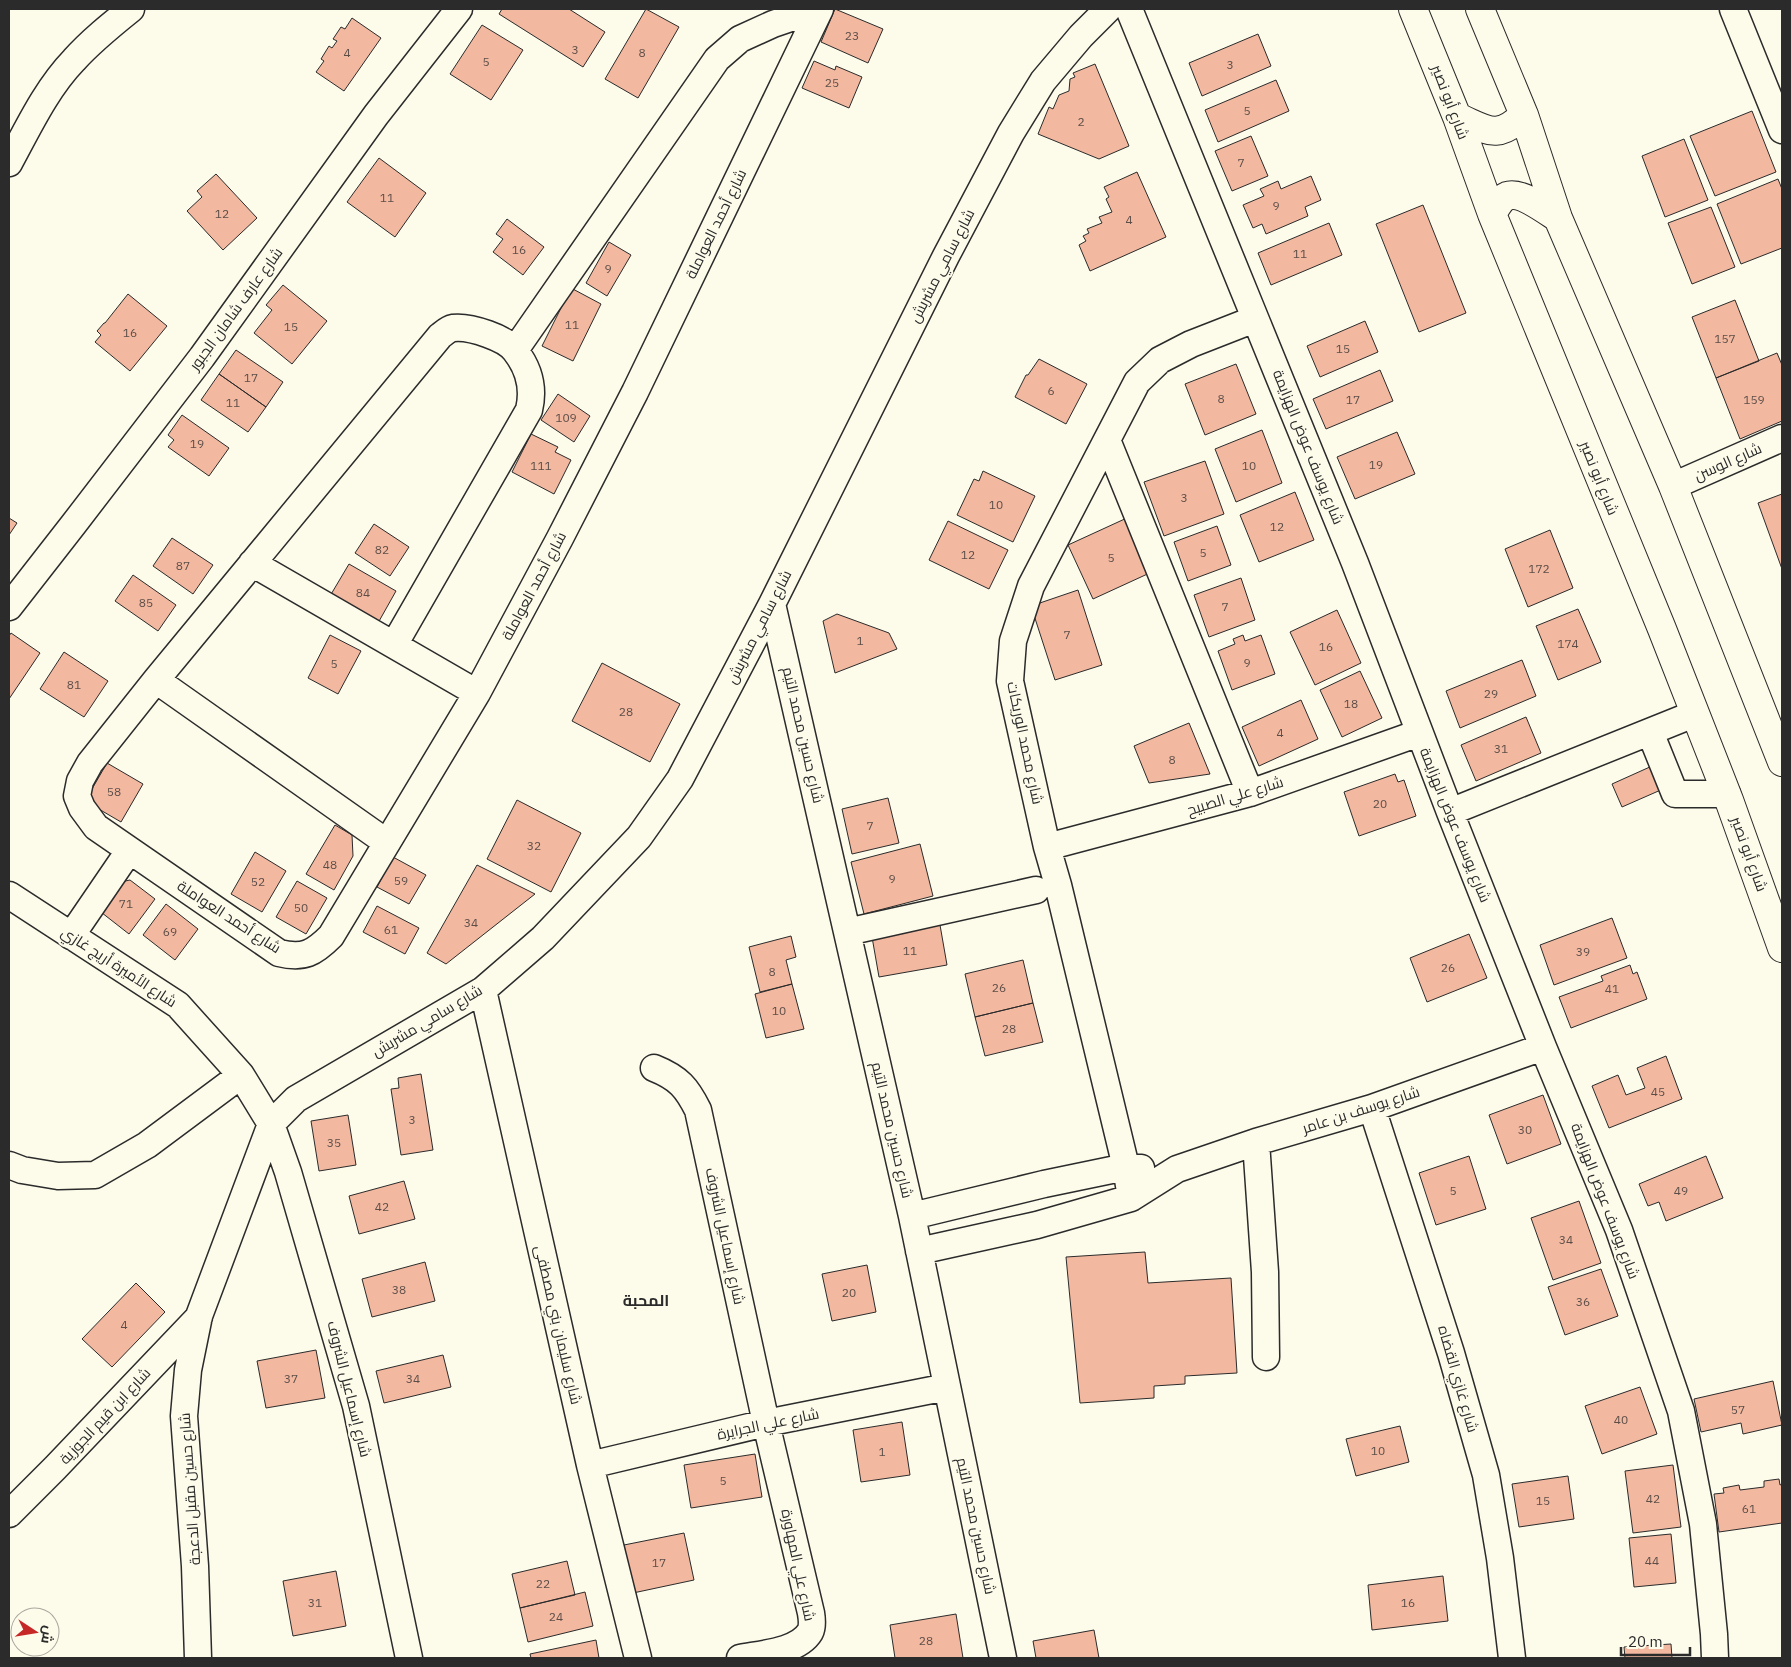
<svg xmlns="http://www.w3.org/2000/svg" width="1791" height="1667" viewBox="0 0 1791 1667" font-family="'IBM Plex Sans',Cairo,sans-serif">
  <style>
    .building { fill: #f2b8a0; stroke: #2b2b2b }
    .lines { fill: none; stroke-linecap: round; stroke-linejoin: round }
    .minor-casing { stroke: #2b2b2b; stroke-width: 29 }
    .major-casing { stroke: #2b2b2b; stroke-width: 30 }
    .minor { stroke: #fdfbea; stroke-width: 26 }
    .major { stroke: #fdfbea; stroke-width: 28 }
    .labels { text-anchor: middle; stroke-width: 4; stroke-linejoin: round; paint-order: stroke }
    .number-label { font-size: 12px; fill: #5d4e48 }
    .street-label { font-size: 15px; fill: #2b2b2b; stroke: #fdfbea }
    .neighbourhood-label { font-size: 16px; font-weight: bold; fill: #2b2b2b; stroke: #fdfbea }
  </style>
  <rect width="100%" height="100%" fill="#fdfbea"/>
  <path class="building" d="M 502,9 L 569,9 L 605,32 L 583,67 L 499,14 Z
    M 646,9 L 679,27 L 638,98 L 605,79 Z
    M 835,9 L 883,29 L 868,63 L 821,42 Z
    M 352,18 L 381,38 L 344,91 L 316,72 L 324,61 L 321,59 L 329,46 L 332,48 L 337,41 L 333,39 L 341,27 L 345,29 Z
    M 482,25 L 523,50 L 491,100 L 450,74 Z
    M 1258,34 L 1271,66 L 1202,96 L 1189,63 Z
    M 814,61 L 835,70 L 836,66 L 862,77 L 849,108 L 802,88 Z
    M 1095,64 L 1129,146 L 1099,159 L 1038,134 L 1049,107 L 1053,109 L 1059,95 L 1069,91 L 1070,79 L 1075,77 L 1073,73 Z
    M 1276,80 L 1289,111 L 1218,142 L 1205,110 Z
    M 1752,111 L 1776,172 L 1715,196 L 1690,136 Z
    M 1251,136 L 1268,176 L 1232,191 L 1215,151 Z
    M 1684,139 L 1708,200 L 1665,217 L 1642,156 Z
    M 379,158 L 426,193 L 395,237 L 347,202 Z
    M 1137,172 L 1166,237 L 1090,271 L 1079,245 L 1086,241 L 1083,236 L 1089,233 L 1087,229 L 1102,223 L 1099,217 L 1112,212 L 1106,199 L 1109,197 L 1104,187 Z
    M 216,174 L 257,218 L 223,250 L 187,211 L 202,197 L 197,191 Z
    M 1311,176 L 1321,200 L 1305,207 L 1308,216 L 1266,234 L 1262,224 L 1253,228 L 1243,205 L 1264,196 L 1260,189 L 1278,181 L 1281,189 Z
    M 1778,179 L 1782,189 L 1782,248 L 1741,264 L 1717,204 Z
    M 1423,205 L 1466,313 L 1419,332 L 1376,224 Z
    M 1711,207 L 1735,267 L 1692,284 L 1668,223 Z
    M 507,219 L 544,247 L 523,275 L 493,252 L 503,239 L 496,234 Z
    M 1329,223 L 1342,255 L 1271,285 L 1258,253 Z
    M 609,242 L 631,255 L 607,296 L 586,283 Z
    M 283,285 L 327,321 L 292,364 L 254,333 L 272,310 L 266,305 Z
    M 571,288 L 601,304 L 573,361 L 542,346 Z
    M 128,294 L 167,326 L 130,371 L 95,342 L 101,335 L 97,331 L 104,323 L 105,323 Z
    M 1735,300 L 1759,361 L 1716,378 L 1692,317 Z
    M 1365,321 L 1378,352 L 1320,377 L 1307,346 Z
    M 236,350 L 283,382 L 266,407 L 219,374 Z
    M 1777,353 L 1782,365 L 1782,421 L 1740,439 L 1716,378 Z
    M 1039,359 L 1087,384 L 1066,424 L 1015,397 L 1026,375 L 1028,375 Z
    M 1236,364 L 1256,414 L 1205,435 L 1185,384 Z
    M 1380,370 L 1393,401 L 1326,429 L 1313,399 Z
    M 219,374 L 266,407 L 248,432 L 201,400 Z
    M 558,394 L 590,416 L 574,442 L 541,420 Z
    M 182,415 L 229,448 L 209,476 L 168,447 L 174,440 L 168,435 Z
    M 1262,430 L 1282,483 L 1236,502 L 1215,449 Z
    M 1397,432 L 1415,474 L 1355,499 L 1337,457 Z
    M 531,434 L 558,447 L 555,452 L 571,460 L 554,494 L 512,472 Z
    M 1205,461 L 1224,514 L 1164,536 L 1144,482 Z
    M 983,471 L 1035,496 L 1013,542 L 957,515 L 974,479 L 979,481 Z
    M 1295,492 L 1314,540 L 1259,562 L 1240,515 Z
    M 1782,494 L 1782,569 L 1758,503 Z
    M 1129,517 L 1154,571 L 1093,599 L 1068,545 Z
    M 9,518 L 17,523 L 9,535 Z
    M 948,521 L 1008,550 L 989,589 L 929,560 Z
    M 374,524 L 409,547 L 390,576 L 355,553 Z
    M 1217,526 L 1231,565 L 1188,581 L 1174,542 Z
    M 1550,530 L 1573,588 L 1528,607 L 1505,549 Z
    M 172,538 L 213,565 L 193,594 L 153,566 Z
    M 349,564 L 396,591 L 378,623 L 330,596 Z
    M 133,575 L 176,605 L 158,631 L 115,601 Z
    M 1241,578 L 1255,620 L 1209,637 L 1194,595 Z
    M 1078,590 L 1102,665 L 1055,680 L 1031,606 Z
    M 1578,609 L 1601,662 L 1558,680 L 1536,626 Z
    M 1337,610 L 1361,663 L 1315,685 L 1290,632 Z
    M 837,614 L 889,633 L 897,649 L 835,673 L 823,621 Z
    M 11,633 L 40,653 L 9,699 L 9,636 Z
    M 330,635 L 361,651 L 338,694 L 308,678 Z
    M 1243,635 L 1245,641 L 1261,635 L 1275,674 L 1232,690 L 1218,651 L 1235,644 L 1233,639 Z
    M 64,652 L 108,681 L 84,717 L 40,689 Z
    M 1522,660 L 1536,696 L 1460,728 L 1446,691 Z
    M 602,663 L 680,704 L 650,762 L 572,721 Z
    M 1360,671 L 1382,718 L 1342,737 L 1320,690 Z
    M 1301,700 L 1318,739 L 1259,766 L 1242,727 Z
    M 1526,717 L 1541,753 L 1476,781 L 1461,745 Z
    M 1189,723 L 1210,774 L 1149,783 L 1134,746 Z
    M 107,763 L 143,784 L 121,822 L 85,801 Z
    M 1652,766 L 1663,789 L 1622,807 L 1612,784 Z
    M 1395,774 L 1398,782 L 1404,780 L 1416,816 L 1359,836 L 1344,792 Z
    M 888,798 L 899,843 L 852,854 L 842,809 Z
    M 517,800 L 581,833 L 551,892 L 487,859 Z
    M 335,825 L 352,835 L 353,856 L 334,890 L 306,874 Z
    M 920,844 L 933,896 L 864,914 L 851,862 Z
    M 255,852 L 286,871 L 262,912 L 231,894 Z
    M 393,857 L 426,875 L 409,904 L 377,887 Z
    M 477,865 L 535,894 L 446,964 L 427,953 Z
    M 130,880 L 155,899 L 129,934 L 97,909 L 116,883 Z
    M 297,881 L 327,898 L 306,934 L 276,917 Z
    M 166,904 L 198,929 L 175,960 L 143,935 Z
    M 377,906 L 419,928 L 405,954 L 363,932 Z
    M 1612,918 L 1627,958 L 1554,985 L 1540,945 Z
    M 940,925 L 947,965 L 879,977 L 872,937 Z
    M 1469,934 L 1487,978 L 1427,1002 L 1410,958 Z
    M 791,936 L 796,957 L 786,960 L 792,984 L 760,992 L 749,947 Z
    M 1023,960 L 1033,1003 L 975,1017 L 965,974 Z
    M 1630,965 L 1633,974 L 1637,972 L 1647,999 L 1571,1028 L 1559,997 L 1603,981 L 1601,976 Z
    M 792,984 L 804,1029 L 766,1038 L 755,994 Z
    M 1033,1003 L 1043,1042 L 985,1056 L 975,1017 Z
    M 1666,1056 L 1682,1099 L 1609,1128 L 1592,1086 L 1618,1075 L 1626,1095 L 1645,1088 L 1637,1068 Z
    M 421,1074 L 433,1150 L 401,1155 L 391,1089 L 399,1088 L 398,1078 Z
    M 1543,1095 L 1561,1144 L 1507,1164 L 1489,1115 Z
    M 348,1115 L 356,1165 L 319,1171 L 311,1121 Z
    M 1469,1156 L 1486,1209 L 1436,1225 L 1419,1173 Z
    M 1706,1156 L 1723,1198 L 1666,1221 L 1659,1202 L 1648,1206 L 1639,1184 Z
    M 404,1181 L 415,1219 L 359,1234 L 349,1196 Z
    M 1579,1201 L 1601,1263 L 1553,1280 L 1531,1218 Z
    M 1145,1252 L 1148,1283 L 1231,1278 L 1237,1373 L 1185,1376 L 1185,1384 L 1154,1386 L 1154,1398 L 1080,1403 L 1066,1257 Z
    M 425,1262 L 435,1301 L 372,1317 L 362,1279 Z
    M 867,1265 L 876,1312 L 832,1321 L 822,1274 Z
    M 1601,1269 L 1618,1316 L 1565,1335 L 1548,1287 Z
    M 136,1283 L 165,1312 L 112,1367 L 82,1339 Z
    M 316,1350 L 325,1398 L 266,1408 L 257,1361 Z
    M 443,1355 L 451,1387 L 384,1403 L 376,1371 Z
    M 1773,1381 L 1782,1425 L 1743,1434 L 1741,1423 L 1701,1432 L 1694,1399 Z
    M 1640,1387 L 1657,1434 L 1602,1454 L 1585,1406 Z
    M 902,1422 L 910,1475 L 861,1482 L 853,1430 Z
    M 1400,1426 L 1409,1462 L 1356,1476 L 1346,1439 Z
    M 755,1454 L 762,1497 L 691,1508 L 684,1465 Z
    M 1673,1465 L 1681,1527 L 1633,1533 L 1625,1471 Z
    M 1568,1476 L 1574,1519 L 1519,1527 L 1512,1484 Z
    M 1779,1479 L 1780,1485 L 1782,1484 L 1782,1523 L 1719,1532 L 1714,1494 L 1724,1493 L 1723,1488 L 1739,1485 L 1740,1490 L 1764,1487 L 1764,1481 Z
    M 684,1533 L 694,1580 L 633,1593 L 624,1545 Z
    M 1671,1534 L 1676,1583 L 1634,1587 L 1629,1538 Z
    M 567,1561 L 575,1595 L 520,1608 L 512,1574 Z
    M 336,1571 L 346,1626 L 293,1636 L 283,1581 Z
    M 1443,1576 L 1448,1621 L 1372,1630 L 1368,1585 Z
    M 585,1592 L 593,1626 L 528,1642 L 520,1608 Z
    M 956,1614 L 963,1658 L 895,1658 L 890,1625 Z
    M 1094,1630 L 1099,1658 L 1036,1658 L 1033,1641 Z
    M 596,1640 L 599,1658 L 531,1658 L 530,1654 Z
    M 1671,1644 L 1672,1658 L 1625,1658 L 1624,1647 Z"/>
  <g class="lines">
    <g class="minor-casing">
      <path id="minor" d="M 1129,9 L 1355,563 L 1450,812 L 1543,1047 L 1619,1230 L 1681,1411 L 1703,1524 L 1714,1634 L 1715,1658
        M 1733,9 L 1782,130
        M 9,163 C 28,128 46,89 74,60 C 91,41 111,25 131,9
        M 515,350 L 717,59 L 740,39 L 773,24 L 817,9
        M 1107,440 L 1250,793
        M 1673,486 L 1782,438
        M 252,563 L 477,693
        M 772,604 L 912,1216 L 1003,1658
        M 9,607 L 73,525 L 202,357 L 376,115 L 459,9
        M 394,645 L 529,410 C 534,389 529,369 516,352 C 507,338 470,326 453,328 C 448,329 444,333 440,336 L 156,680 L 90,763 L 80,781 L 77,796 L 82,808 L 96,827 L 279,953 C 304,959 314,953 331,936 L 477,693 L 560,538 L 635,392 L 820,9
        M 156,680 L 386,842
        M 1650,732 L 1675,794 L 1727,794
        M 1450,812 L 1694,714
        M 1047,847 L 1250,793 L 1419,733
        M 9,895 L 178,1005 L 241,1075 L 271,1124 L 288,1172 L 356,1406 L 409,1658
        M 847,932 L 1036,890
        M 71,936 L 129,851
        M 483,990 L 590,1465 L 638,1658
        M 654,1068 C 679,1078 687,1088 698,1110 L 766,1423 L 811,1613 C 812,1619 813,1626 810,1632 C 798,1652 760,1654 740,1658
        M 1372,1108 L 1451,1353 L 1486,1475 L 1500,1558 L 1512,1658
        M 1256,1142 L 1265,1272 L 1266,1357
        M 9,1165 L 22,1170 L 58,1176 L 95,1175 L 147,1145 L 241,1075
        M 1131,1198 L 1126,1167 L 1058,885 L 1047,847 L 1010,681 L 1013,641 L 1031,586 L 1137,382 L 1160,360 L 1191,344 L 1255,319
        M 912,1216 L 1044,1184 L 1126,1167 L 1141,1168
        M 919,1251 L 1037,1225 L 1131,1198 L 1177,1169 L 1256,1142 L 1372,1108 L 1543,1047
        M 590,1465 L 766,1423 L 947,1387
        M 9,1514 L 55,1468 L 199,1317
        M 198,1658 L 195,1566 L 184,1416 L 188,1370 L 199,1316 L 271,1124 L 296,1099 L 483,990 L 543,938 L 639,837 L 680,779 L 772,604 L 946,256 L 1011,133 L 1043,81 L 1081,36 L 1108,9"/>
    </g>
    <g class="major-casing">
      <path id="major" d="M 1413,9 L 1457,117 L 1492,214 L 1662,629 L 1729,800 L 1782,948
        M 1480,9 L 1524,115 L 1558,218 L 1673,486 L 1782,762
        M 1457,117 C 1488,130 1496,141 1524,115
        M 1492,214 C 1496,208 1500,199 1507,196 C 1521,191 1547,211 1558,218"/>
    </g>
    <use href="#minor" class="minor"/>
    <use href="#major" class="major"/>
  </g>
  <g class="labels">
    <g class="number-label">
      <text x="852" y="40">23</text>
      <text x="575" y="54">3</text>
      <text x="347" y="57">4</text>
      <text x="642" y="57">8</text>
      <text x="486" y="66">5</text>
      <text x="1230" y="69">3</text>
      <text x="832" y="87">25</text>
      <text x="1247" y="115">5</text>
      <text x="1081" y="126">2</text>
      <text x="1241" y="167">7</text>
      <text x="387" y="202">11</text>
      <text x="1276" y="210">9</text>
      <text x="222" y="218">12</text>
      <text x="1129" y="224">4</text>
      <text x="519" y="254">16</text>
      <text x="1300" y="258">11</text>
      <text x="608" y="273">9</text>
      <text x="572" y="329">11</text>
      <text x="291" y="331">15</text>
      <text x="130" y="337">16</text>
      <text x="1725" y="343">157</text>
      <text x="1343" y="353">15</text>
      <text x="251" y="382">17</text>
      <text x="1051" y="395">6</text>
      <text x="1221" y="403">8</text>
      <text x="1353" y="404">17</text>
      <text x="1754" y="404">159</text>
      <text x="233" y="407">11</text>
      <text x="566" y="422">109</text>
      <text x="197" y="448">19</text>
      <text x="1376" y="469">19</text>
      <text x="541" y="470">111</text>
      <text x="1249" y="470">10</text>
      <text x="1184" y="502">3</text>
      <text x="996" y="509">10</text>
      <text x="1277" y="531">12</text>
      <text x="382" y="554">82</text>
      <text x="1203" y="557">5</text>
      <text x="968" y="559">12</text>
      <text x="1111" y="562">5</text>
      <text x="183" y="570">87</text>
      <text x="1539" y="573">172</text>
      <text x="363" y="597">84</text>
      <text x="146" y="607">85</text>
      <text x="1225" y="611">7</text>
      <text x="1067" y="639">7</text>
      <text x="860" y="645">1</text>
      <text x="1568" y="648">174</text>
      <text x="1326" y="651">16</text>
      <text x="1247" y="667">9</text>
      <text x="334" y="668">5</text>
      <text x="74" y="689">81</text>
      <text x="1491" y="698">29</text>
      <text x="1351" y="708">18</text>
      <text x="626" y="716">28</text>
      <text x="1280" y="737">4</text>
      <text x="1501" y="753">31</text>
      <text x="1172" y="764">8</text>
      <text x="114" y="796">58</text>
      <text x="1380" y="808">20</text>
      <text x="870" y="830">7</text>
      <text x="534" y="850">32</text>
      <text x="330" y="869">48</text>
      <text x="892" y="883">9</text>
      <text x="401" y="885">59</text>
      <text x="258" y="886">52</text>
      <text x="126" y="908">71</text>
      <text x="301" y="912">50</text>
      <text x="471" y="927">34</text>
      <text x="391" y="934">61</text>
      <text x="170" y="936">69</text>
      <text x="910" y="955">11</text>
      <text x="1583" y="956">39</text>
      <text x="1448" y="972">26</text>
      <text x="772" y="976">8</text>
      <text x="999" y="992">26</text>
      <text x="1612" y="993">41</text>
      <text x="779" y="1015">10</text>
      <text x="1009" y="1033">28</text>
      <text x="1658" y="1096">45</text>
      <text x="412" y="1124">3</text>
      <text x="1525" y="1134">30</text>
      <text x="334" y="1147">35</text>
      <text x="1453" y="1195">5</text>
      <text x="1681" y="1195">49</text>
      <text x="382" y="1211">42</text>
      <text x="1566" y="1244">34</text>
      <text x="399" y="1294">38</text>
      <text x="849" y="1297">20</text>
      <text x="1583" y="1306">36</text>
      <text x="124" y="1329">4</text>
      <text x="291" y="1383">37</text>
      <text x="413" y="1383">34</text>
      <text x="1738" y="1414">57</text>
      <text x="1621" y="1424">40</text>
      <text x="1378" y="1455">10</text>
      <text x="882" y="1456">1</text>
      <text x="723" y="1485">5</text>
      <text x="1653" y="1503">42</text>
      <text x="1543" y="1505">15</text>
      <text x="1749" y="1513">61</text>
      <text x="1652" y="1565">44</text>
      <text x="659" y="1567">17</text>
      <text x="543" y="1588">22</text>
      <text x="315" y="1607">31</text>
      <text x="1408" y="1607">16</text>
      <text x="556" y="1621">24</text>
      <text x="926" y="1645">28</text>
    </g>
    <g class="street-label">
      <text transform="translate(1450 102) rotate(69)" y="5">شارع أبو نصير</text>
      <text transform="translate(716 224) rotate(-64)" y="5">شارع أحمد العواملة</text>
      <text transform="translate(942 266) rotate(-63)" y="5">شارع سامي مشربش</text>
      <text transform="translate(236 309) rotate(-54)" y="5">شارع عارف شامان الجبور</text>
      <text transform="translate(1308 447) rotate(68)" y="5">شارع يوسف عوض الهزايمة</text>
      <text transform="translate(1728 462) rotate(-24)" y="5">شارع الوسن</text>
      <text transform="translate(1599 478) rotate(68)" y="5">شارع أبو نصير</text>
      <text transform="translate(534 586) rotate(-62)" y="5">شارع أحمد العواملة</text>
      <text transform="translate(759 627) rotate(-63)" y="5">شارع سامي مشربش</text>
      <text transform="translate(803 735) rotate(77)" y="5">شارع حسين محمد التيم</text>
      <text transform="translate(1025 743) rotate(78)" y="5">شارع محمد الوريكات</text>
      <text transform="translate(1235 796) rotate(-17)" y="5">شارع علي الصبيح</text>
      <text transform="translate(1455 825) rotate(68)" y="5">شارع يوسف عوض الهزايمة</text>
      <text transform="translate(1749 854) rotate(70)" y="5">شارع أبو نصير</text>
      <text transform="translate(229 917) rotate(33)" y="5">شارع أحمد العواملة</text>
      <text transform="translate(119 967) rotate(33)" y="5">شارع الأميرة أريج غازي</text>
      <text transform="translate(427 1021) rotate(-31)" y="5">شارع سامي مشربش</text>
      <text transform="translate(1361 1110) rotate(-18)" y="5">شارع يوسف بن عامر</text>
      <text transform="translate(892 1130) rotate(77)" y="5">شارع حسين محمد التيم</text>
      <text transform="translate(1605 1201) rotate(69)" y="5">شارع يوسف عوض الهزايمة</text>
      <text transform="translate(725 1236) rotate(78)" y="5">شارع إسماعيل الشروف</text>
      <text transform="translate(558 1325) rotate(77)" y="5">شارع سليمان بني مصطفى</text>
      <text transform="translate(1458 1379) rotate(74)" y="5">شارع غازي القضاه</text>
      <text transform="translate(349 1389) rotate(76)" y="5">شارع إسماعيل الشروف</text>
      <text transform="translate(105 1416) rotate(-47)" y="5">شارع ابن قيم الجوزية</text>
      <text transform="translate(768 1424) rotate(-12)" y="5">شارع علي الجرايرة</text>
      <text transform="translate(190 1489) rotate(-94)" y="5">شارع حسين مقبل الدعجة</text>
      <text transform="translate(976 1526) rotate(78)" y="5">شارع حسين محمد التيم</text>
      <text transform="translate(798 1565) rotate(78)" y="5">شارع علي المهاورة</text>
    </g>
    <g class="neighbourhood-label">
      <text x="646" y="1306">المحبة</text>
    </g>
  </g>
  <rect width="1791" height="1667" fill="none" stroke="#2b2b2b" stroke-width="20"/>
  <g transform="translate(35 1632) rotate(102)"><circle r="24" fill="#fdfbea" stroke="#a9a89e"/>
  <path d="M0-4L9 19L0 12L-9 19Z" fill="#c62828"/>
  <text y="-8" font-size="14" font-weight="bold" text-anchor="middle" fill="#2b2b2b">ش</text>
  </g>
  <path d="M1621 1647v8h69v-8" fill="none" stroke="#2b2b2b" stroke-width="2.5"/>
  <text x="1628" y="1647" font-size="15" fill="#2b2b2b" stroke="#fdfbea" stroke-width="4" paint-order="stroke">20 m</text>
</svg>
